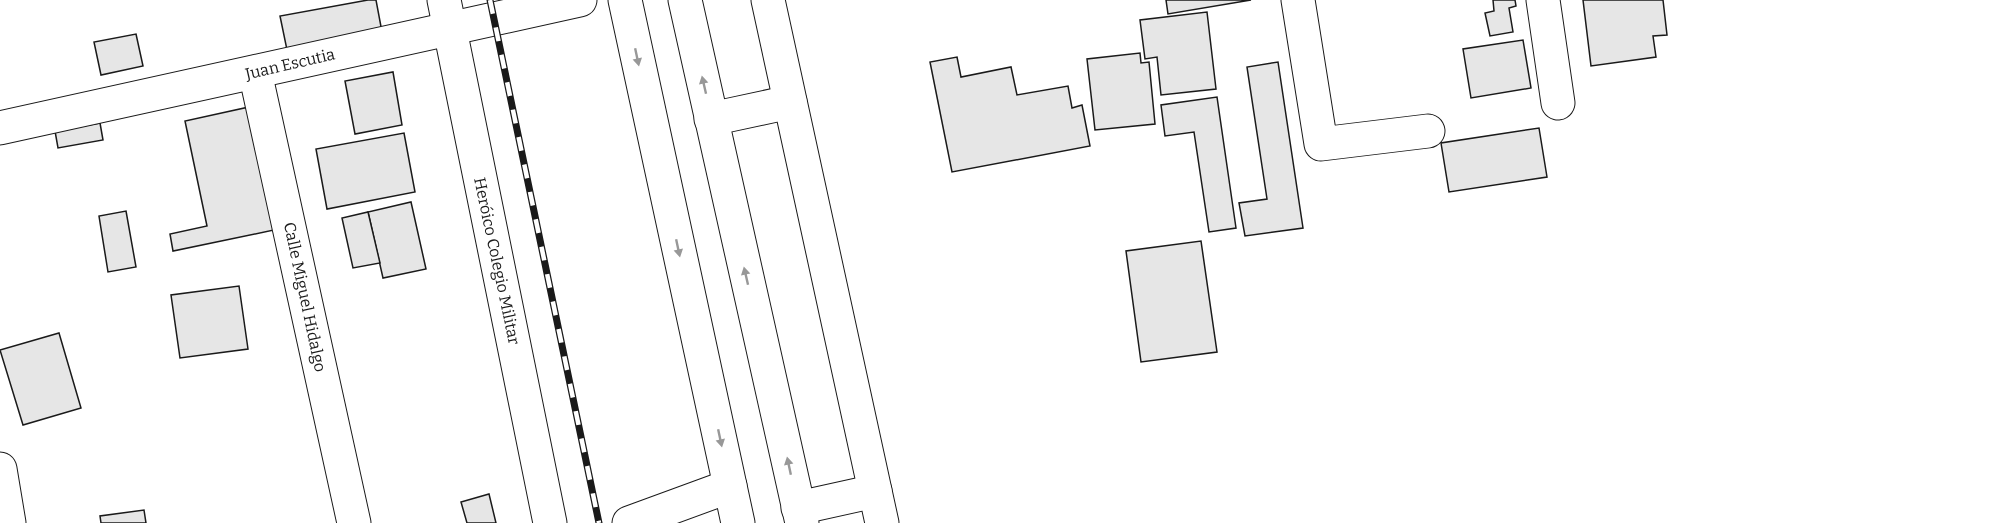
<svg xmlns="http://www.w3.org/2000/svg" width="2004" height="523" font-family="Bitter,serif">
<rect width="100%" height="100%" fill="#fff"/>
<g fill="#e6e6e6" stroke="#1a1a1a" stroke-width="1.5">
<path d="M 368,0 L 376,0 L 382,32 L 287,50 L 280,16 Z"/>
<path d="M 1166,0 L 1251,0 L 1168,14 Z"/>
<path d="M 1493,0 L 1515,0 L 1516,6 L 1509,8 L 1513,32 L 1490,36 L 1485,13 L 1494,11 Z"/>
<path d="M 1583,0 L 1663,0 L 1667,35 L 1653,36 L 1656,57 L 1591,66 Z"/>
<path d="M 1207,12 L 1216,89 L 1161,95 L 1157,57 L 1145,59 L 1140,20 Z"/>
<path d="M 136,34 L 143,66 L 101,75 L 94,42 Z"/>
<path d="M 1523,40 L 1531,88 L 1471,98 L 1463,49 Z"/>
<path d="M 1140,53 L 1141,63 L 1149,62 L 1155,124 L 1095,130 L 1087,59 Z"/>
<path d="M 957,57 L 961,77 L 1011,67 L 1017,95 L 1068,86 L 1072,108 L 1082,105 L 1090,146 L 952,172 L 930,62 Z"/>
<path d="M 1278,62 L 1303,228 L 1245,236 L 1239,203 L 1267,199 L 1247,67 Z"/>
<path d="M 393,72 L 402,125 L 355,134 L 345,81 Z"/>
<path d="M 1217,97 L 1236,228 L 1209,232 L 1194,132 L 1165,136 L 1161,105 Z"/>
<path d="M 249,107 L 274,230 L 173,251 L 170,234 L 207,226 L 185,121 Z"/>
<path d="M 100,123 L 103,140 L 58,148 L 55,131 Z"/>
<path d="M 1539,128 L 1547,177 L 1449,192 L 1441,143 Z"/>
<path d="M 404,133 L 415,192 L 327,209 L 316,149 Z"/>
<path d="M 411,202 L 426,269 L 383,278 L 368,212 Z"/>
<path d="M 126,211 L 136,267 L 108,272 L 99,216 Z"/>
<path d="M 368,212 L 380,263 L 353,268 L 342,218 Z"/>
<path d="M 1201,241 L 1217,352 L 1141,362 L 1126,251 Z"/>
<path d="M 239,286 L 248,349 L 180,358 L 171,295 Z"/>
<path d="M 59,333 L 81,408 L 23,425 L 0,350 Z"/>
<path d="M 489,494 L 496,523 L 467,523 L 461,502 Z"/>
<path d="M 144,510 L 146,523 L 101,523 L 100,516 Z"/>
</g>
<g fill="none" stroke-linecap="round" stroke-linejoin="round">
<defs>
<g id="minor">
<path d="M 444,0 L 550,523"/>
<path d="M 768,0 L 882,523"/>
<path d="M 1298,0 L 1321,144 L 1428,131"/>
<path d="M 1543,0 L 1558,103"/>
<path d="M 255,72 L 354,523"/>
<path d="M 711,119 L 790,102"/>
<path d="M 0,128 L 580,0"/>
<path d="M 0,469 L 9,523"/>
<path d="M 798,508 L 875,491"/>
<path d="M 629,523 L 730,486"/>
</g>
<g id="major">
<path d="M 625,0 L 738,523"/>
<path d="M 685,0 L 802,523"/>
</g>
</defs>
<use href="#minor" stroke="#1a1a1a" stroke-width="35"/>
<use href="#major" stroke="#1a1a1a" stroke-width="35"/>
<use href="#minor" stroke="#fff" stroke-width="33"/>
<use href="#major" stroke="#fff" stroke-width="33"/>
<defs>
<path id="rail" d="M 490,0 L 599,523"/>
</defs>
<use href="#rail" stroke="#1a1a1a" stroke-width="7"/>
<use href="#rail" stroke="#fff" stroke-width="4.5" stroke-dasharray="14" stroke-linecap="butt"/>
</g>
<defs><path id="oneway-solid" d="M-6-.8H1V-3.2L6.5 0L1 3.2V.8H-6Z" transform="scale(1.5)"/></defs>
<g fill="#989898">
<use href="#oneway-solid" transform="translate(637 57) rotate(78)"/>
<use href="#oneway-solid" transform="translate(704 85) rotate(-103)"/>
<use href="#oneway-solid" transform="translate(678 248) rotate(78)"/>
<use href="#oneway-solid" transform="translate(746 276) rotate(-103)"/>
<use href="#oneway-solid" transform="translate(720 438) rotate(78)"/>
<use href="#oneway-solid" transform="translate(789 466) rotate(-102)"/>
</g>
<g text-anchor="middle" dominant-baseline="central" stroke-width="4.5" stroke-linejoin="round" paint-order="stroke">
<g font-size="16" fill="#1a1a1a" stroke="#fff">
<text transform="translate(290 64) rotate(-13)">Juan Escutia</text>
<text transform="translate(497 261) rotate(78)">Heróico Colegio Militar</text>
<text transform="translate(305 297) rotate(78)">Calle Miguel Hidalgo</text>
</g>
</g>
</svg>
